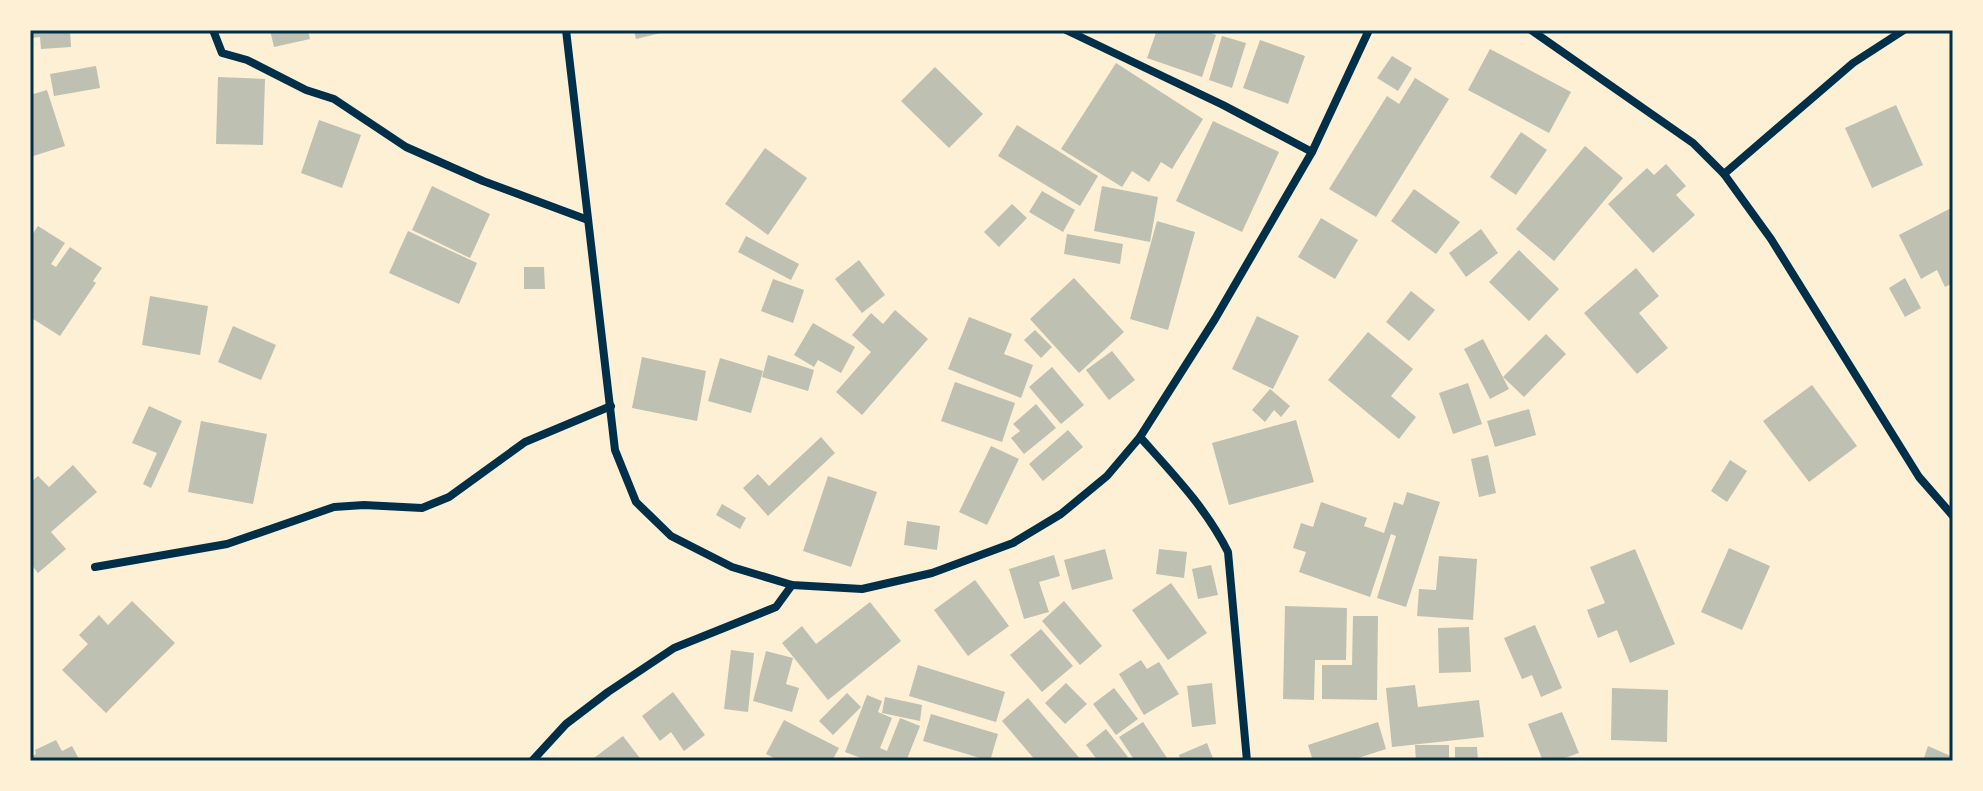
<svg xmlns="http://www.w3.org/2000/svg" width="1983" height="791" font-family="Quicksand,sans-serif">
<rect width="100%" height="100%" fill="#fdf0d5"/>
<g fill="#bec0b2">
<path d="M 30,30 L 70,30 L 71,47 L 41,49 L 40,37 L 30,38 Z"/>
<path d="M 270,30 L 308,30 L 310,39 L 274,47 Z"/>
<path d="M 634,30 L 669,30 L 669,31 L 636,39 Z"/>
<path d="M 1157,30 L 1203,30 L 1216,35 L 1202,77 L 1147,58 Z"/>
<path d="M 1222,36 L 1246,43 L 1232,88 L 1209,80 Z"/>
<path d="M 1260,40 L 1305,56 L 1288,104 L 1243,88 Z"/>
<path d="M 1490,49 L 1571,92 L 1549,133 L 1468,90 Z"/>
<path d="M 1392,56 L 1412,68 L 1398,91 L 1377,78 Z"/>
<path d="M 1116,63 L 1203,119 L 1172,169 L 1161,162 L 1149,182 L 1132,171 L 1122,187 L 1061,149 Z"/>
<path d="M 96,66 L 100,88 L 54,96 L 50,74 Z"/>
<path d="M 935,67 L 983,114 L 949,148 L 901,101 Z"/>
<path d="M 218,77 L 265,79 L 263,145 L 216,144 Z"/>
<path d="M 1415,78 L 1449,99 L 1376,217 L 1329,189 L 1387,96 L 1399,104 Z"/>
<path d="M 47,90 L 65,146 L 30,157 L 30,95 Z"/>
<path d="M 1896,105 L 1923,165 L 1872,188 L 1845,128 Z"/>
<path d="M 319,120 L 361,135 L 342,188 L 301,173 Z"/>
<path d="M 1213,121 L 1279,152 L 1242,232 L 1176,201 Z"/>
<path d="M 1017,125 L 1098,176 L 1080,206 L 998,156 Z"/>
<path d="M 1521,132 L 1547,150 L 1516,195 L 1490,177 Z"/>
<path d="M 1585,146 L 1623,178 L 1554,261 L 1516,229 Z"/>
<path d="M 765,148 L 807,178 L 768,235 L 725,204 Z"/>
<path d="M 1666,164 L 1686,186 L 1676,195 L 1695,215 L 1653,253 L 1608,204 L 1647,168 L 1654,175 Z"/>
<path d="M 432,186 L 490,214 L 470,258 L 412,230 Z"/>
<path d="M 1102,186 L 1158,197 L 1150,242 L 1094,231 Z"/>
<path d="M 1414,189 L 1460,222 L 1436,254 L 1391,221 Z"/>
<path d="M 1042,191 L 1075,210 L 1063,232 L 1029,212 Z"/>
<path d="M 1012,204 L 1027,218 L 999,247 L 984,232 Z"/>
<path d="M 1953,207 L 1953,283 L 1945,287 L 1937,270 L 1921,279 L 1899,235 Z"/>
<path d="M 1321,218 L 1358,240 L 1335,279 L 1298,257 Z"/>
<path d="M 1157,221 L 1195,232 L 1168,330 L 1130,319 Z"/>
<path d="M 38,226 L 65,243 L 51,264 L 56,267 L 70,247 L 102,268 L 93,281 L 96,283 L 60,336 L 30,317 L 30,238 Z"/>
<path d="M 1481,229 L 1498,253 L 1466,277 L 1449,253 Z"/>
<path d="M 408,231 L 477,263 L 459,304 L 389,273 Z"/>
<path d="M 1067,234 L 1123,244 L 1120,264 L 1064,254 Z"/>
<path d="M 746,236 L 799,264 L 791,280 L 738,252 Z"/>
<path d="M 1519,250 L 1559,289 L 1529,321 L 1489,282 Z"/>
<path d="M 859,260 L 885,295 L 862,313 L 835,279 Z"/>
<path d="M 524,267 L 544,267 L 545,289 L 524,289 Z"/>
<path d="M 1636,268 L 1659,296 L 1639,313 L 1668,348 L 1637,374 L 1584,313 Z"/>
<path d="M 1074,278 L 1124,332 L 1079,373 L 1030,319 Z"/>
<path d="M 1905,278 L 1921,308 L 1905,317 L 1889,288 Z"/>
<path d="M 773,279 L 804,290 L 793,323 L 761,311 Z"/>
<path d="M 1411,291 L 1435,310 L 1409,341 L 1386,322 Z"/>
<path d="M 150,296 L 208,306 L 200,355 L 142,345 Z"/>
<path d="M 895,310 L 928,339 L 862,415 L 836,392 L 871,352 L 852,335 L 871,313 L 883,324 Z"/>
<path d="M 1257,316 L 1299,336 L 1273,389 L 1232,369 Z"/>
<path d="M 969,317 L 1012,334 L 1004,354 L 1033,365 L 1021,398 L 948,369 Z"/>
<path d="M 813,323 L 855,347 L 841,373 L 818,360 L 814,367 L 794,355 Z"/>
<path d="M 233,326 L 276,345 L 261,380 L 218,362 Z"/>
<path d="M 1035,330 L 1052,347 L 1041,358 L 1024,340 Z"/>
<path d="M 1368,332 L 1413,369 L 1391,396 L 1416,417 L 1399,439 L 1328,380 Z"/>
<path d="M 1546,334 L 1566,354 L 1524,397 L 1503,377 Z"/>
<path d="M 1483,339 L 1509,389 L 1490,399 L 1464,349 Z"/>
<path d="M 1112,351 L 1135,380 L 1109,400 L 1086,370 Z"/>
<path d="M 768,355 L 814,370 L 808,391 L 762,377 Z"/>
<path d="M 642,357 L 706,371 L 697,421 L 632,408 Z"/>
<path d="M 720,358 L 763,371 L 751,413 L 708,401 Z"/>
<path d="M 1052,367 L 1084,405 L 1061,424 L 1029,387 Z"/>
<path d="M 955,382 L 1015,403 L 1002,442 L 941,421 Z"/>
<path d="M 1468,383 L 1482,424 L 1453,434 L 1439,393 Z"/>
<path d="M 1812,385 L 1857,446 L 1809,482 L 1763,421 Z"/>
<path d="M 1270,389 L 1290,406 L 1281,417 L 1274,410 L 1265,422 L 1252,410 Z"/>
<path d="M 1036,404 L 1056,428 L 1024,454 L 1011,438 L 1020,431 L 1013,424 Z"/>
<path d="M 149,406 L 182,421 L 151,488 L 143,484 L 157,453 L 132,443 Z"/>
<path d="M 1529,409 L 1536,435 L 1495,447 L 1487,421 Z"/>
<path d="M 1296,420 L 1314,482 L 1229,505 L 1212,443 Z"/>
<path d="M 201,421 L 267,434 L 253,504 L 188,492 Z"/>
<path d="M 1068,430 L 1083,447 L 1043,481 L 1029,464 Z"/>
<path d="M 821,437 L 835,453 L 768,516 L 743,488 L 758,474 L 769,486 Z"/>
<path d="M 991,446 L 1019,459 L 987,525 L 959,512 Z"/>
<path d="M 1488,455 L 1496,493 L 1479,497 L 1471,459 Z"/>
<path d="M 1730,460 L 1747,471 L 1727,502 L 1711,491 Z"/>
<path d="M 73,465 L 97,492 L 51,532 L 66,549 L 38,573 L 30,563 L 30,483 L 38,476 L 49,487 Z"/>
<path d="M 828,476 L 877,492 L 851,567 L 803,551 Z"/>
<path d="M 1407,492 L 1440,502 L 1406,607 L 1377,598 L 1396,536 L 1391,534 L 1370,597 L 1299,572 L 1306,552 L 1293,548 L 1301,523 L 1313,527 L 1321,502 L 1367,518 L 1364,526 L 1384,533 L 1394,502 L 1403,505 Z"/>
<path d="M 722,504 L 746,518 L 740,529 L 716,515 Z"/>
<path d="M 907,521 L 940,526 L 937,550 L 904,545 Z"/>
<path d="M 1729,548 L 1770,566 L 1742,630 L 1701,612 Z"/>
<path d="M 1105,549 L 1113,579 L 1072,590 L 1064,560 Z"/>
<path d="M 1159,549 L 1187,552 L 1184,578 L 1156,574 Z"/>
<path d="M 1635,549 L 1675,644 L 1630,663 L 1617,630 L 1598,638 L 1587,610 L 1605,603 L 1590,567 Z"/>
<path d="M 1054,555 L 1060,576 L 1039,582 L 1049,612 L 1024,619 L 1009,569 Z"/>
<path d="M 1439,556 L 1477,559 L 1473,620 L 1417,616 L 1419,589 L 1436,590 Z"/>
<path d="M 1211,565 L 1218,595 L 1198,599 L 1192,569 Z"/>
<path d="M 975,580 L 1009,626 L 968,656 L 934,610 Z"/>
<path d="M 1171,583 L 1207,633 L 1168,660 L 1132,610 Z"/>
<path d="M 132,601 L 175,643 L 106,713 L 62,670 L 88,644 L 79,635 L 99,615 L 108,625 Z"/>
<path d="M 1064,601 L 1102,646 L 1080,665 L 1042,621 Z"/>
<path d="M 870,602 L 901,641 L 828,700 L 782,643 L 802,626 L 816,644 Z"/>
<path d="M 1285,606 L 1347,608 L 1346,660 L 1315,660 L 1314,700 L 1283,699 Z"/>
<path d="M 1353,616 L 1378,616 L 1377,700 L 1322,699 L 1322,665 L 1352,665 Z"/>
<path d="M 1535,625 L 1562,688 L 1541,697 L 1532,675 L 1522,679 L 1504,638 Z"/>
<path d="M 1469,627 L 1471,672 L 1439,673 L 1438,628 Z"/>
<path d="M 1041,629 L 1073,666 L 1042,692 L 1010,655 Z"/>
<path d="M 731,650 L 754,653 L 748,712 L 724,709 Z"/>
<path d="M 766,651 L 793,658 L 786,684 L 799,688 L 792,712 L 753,701 Z"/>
<path d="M 1141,660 L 1147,669 L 1159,662 L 1179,694 L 1144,715 L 1119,674 Z"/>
<path d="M 918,665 L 1005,692 L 996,722 L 909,696 Z"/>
<path d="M 1066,683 L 1087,704 L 1065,724 L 1045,703 Z"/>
<path d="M 1212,683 L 1216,724 L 1192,727 L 1187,686 Z"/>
<path d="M 1415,685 L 1418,707 L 1479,700 L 1484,737 L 1392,747 L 1386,688 Z"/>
<path d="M 1114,688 L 1138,719 L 1116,735 L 1093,704 Z"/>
<path d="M 1612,688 L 1668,690 L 1667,742 L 1611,740 Z"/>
<path d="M 673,692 L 705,735 L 684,751 L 671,732 L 660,741 L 642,716 Z"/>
<path d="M 847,693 L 861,707 L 833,735 L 819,721 Z"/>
<path d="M 867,695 L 882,701 L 878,712 L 892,718 L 880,748 L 887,751 L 900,718 L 920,726 L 907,759 L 912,761 L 869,761 L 845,752 Z"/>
<path d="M 885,697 L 922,705 L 920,721 L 882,713 Z"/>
<path d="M 1028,698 L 1082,761 L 1036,761 L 1002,721 Z"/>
<path d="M 1562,712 L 1579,753 L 1556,761 L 1543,761 L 1528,724 Z"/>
<path d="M 931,714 L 998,734 L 990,761 L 923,741 Z"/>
<path d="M 784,720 L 839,748 L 832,761 L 780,761 L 766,754 Z"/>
<path d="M 1143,722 L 1169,761 L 1135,761 L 1119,737 Z"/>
<path d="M 1378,722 L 1386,749 L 1349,761 L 1313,761 L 1308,745 Z"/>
<path d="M 1106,729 L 1128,757 L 1122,761 L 1098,761 L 1086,745 Z"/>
<path d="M 623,736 L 642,761 L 590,761 Z"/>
<path d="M 56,740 L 62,751 L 72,746 L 80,761 L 30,761 L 30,757 L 36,754 L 35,750 Z"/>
<path d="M 1207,743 L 1214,761 L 1181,761 L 1179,755 Z"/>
<path d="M 1415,745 L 1449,745 L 1449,761 L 1416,761 Z"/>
<path d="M 1928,746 L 1953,757 L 1953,761 L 1923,761 Z"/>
<path d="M 1455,747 L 1477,747 L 1478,761 L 1455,761 Z"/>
</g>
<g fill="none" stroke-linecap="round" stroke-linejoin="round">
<g stroke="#003049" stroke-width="8">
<path d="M 213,30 L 222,53 L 247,60 L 306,90 L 334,99 L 406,147 L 483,181 L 588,220"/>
<path d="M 566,30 L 615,450 L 636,502 L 671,536 L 732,567 L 792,585 L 862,589 L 932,573 L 1013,543 L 1061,514 L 1107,476 L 1140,437 L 1215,319 L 1312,152 L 1369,30"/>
<path d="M 1066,30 L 1223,105 L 1312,152"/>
<path d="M 1531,30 L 1693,143 L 1724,174 L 1771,239 L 1919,477 L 1953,516"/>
<path d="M 1724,174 L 1853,63 L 1904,30"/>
<path d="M 1140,437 C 1173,474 1206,508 1228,552 L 1247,761"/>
<path d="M 95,567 L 227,544 L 334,507 L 364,505 L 422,508 L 449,497 L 525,442 L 611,406"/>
<path d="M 532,761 L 566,724 L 608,692 L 674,648 L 776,607 L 792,585"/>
</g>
</g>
<rect width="1983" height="791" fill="none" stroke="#fdf0d5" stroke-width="64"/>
<rect x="32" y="32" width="1919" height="727" fill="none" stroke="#003049" stroke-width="3"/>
</svg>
